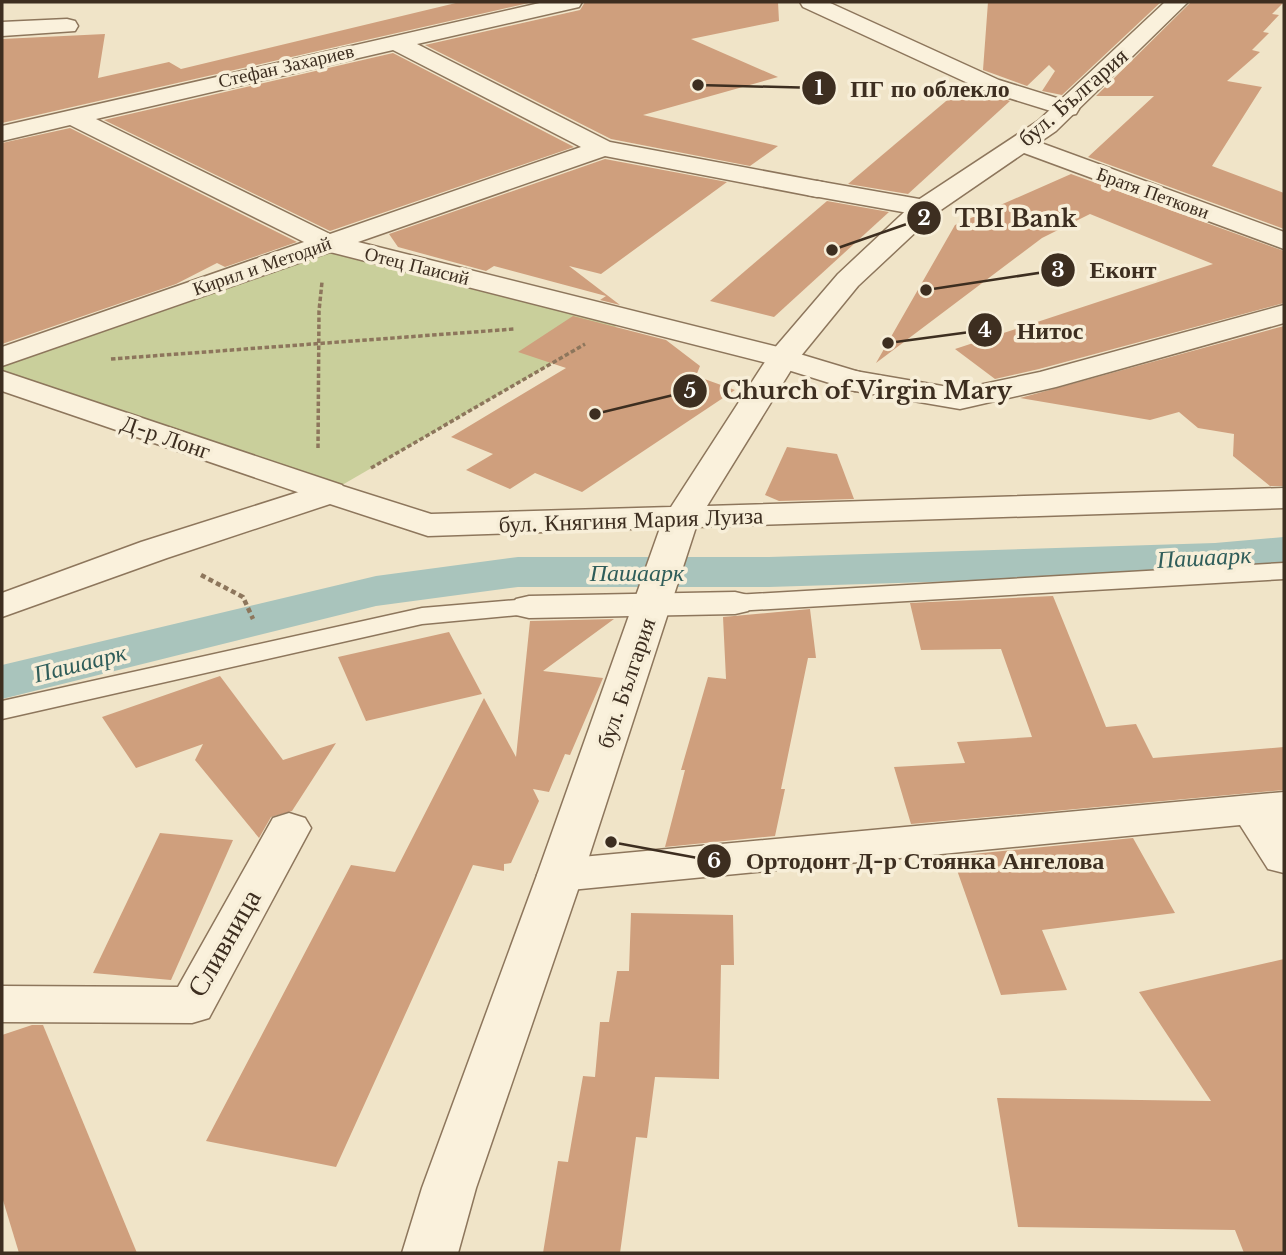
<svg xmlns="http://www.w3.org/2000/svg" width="1286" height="1255" font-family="'Libre Baskerville',serif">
<rect width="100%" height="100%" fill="#f0e4c8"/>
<path fill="#c9cf9b" d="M 327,243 L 627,320 L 330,492 L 2,381 L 2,357 Z"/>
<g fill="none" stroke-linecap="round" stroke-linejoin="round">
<path fill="#a9c4bc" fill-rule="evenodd" d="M 1284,537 L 1284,567 L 1215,573 L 769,587 L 518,587 L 376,606 L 2,699 L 2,665 L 376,576 L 518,557 L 769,557 L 1215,543 Z"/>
</g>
<g fill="#cf9f7d">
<path d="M 460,2 L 533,2 L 2,123 L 2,39 L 105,34 L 98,78 L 169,62 L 181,69 Z"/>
<path d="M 585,2 L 778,2 L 779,21 L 691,39 L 778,77 L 643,115 L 778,146 L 750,166 L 611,139 L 425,45 L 580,10 Z"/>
<path d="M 988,2 L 1161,2 L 1062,95 L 1042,91 L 1055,71 L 1049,65 L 1027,86 L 983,70 Z"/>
<path d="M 1191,2 L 1284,2 L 1272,14 L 1279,15 L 1263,32 L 1269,33 L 1252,50 L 1260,52 L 1227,81 L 1262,87 L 1212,166 L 1284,193 L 1284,229 L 1088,157 L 1154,96 L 1096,96 Z"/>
<path d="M 393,53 L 574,147 L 330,231 L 104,120 Z"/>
<path d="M 965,85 L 1010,101 L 908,194 L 848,184 Z"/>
<path d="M 70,128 L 297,242 L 225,267 L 217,263 L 176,284 L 2,344 L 2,143 Z"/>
<path d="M 605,159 L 727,182 L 601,274 L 569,266 L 620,305 L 600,300 L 606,296 L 494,266 L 486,271 L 398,247 L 389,234 Z"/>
<path d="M 1071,174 L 1284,251 L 1284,303 L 1039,369 L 995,379 L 955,349 L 1213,264 L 1090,214 L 1042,238 L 876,363 L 955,225 Z"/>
<path d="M 827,201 L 889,212 L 774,317 L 710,301 Z"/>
<path d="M 573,316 L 666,340 L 700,366 L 696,376 L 735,390 L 582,492 L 535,473 L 510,489 L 466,470 L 493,454 L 451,437 L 566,368 L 518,352 Z"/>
<path d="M 1284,326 L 1284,486 L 1270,486 L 1233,456 L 1234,434 L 1198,428 L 1179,412 L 1150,420 L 1020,398 Z"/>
<path d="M 787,447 L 837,454 L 854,499 L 779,501 L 765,495 Z"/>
<path d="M 1053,596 L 1106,727 L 1136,724 L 1153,758 L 1284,747 L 1284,790 L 911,824 L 894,767 L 965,763 L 957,742 L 1032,737 L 1001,649 L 921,650 L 910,603 Z"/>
<path d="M 810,609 L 816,658 L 808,658 L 781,789 L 785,789 L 775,836 L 665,847 L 685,770 L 681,770 L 708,677 L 726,679 L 723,617 Z"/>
<path d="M 614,619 L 543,671 L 603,678 L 570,755 L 565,754 L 549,792 L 533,789 L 539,801 L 511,863 L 504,864 L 504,871 L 473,865 L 336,1167 L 206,1141 L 351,865 L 395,872 L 484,698 L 516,757 L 530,621 Z"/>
<path d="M 449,632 L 482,694 L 366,721 L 338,657 Z"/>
<path d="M 220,676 L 283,760 L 336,743 L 292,811 L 271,817 L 259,838 L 195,760 L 203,744 L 136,768 L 102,717 Z"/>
<path d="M 160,833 L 233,840 L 171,980 L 93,973 Z"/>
<path d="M 1133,838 L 1175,913 L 1042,930 L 1067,990 L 1001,995 L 952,856 Z"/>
<path d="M 631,913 L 733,915 L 734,965 L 721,965 L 719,1079 L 655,1077 L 647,1138 L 636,1137 L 620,1253 L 543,1253 L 558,1161 L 568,1162 L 583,1076 L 595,1077 L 600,1022 L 609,1022 L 617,971 L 629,971 Z"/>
<path d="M 1284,959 L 1284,1253 L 1244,1253 L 1235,1230 L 1018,1227 L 997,1098 L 1211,1101 L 1139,992 Z"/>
<path d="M 32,1025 L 43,1025 L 137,1253 L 19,1253 L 2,1197 L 2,1035 Z"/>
</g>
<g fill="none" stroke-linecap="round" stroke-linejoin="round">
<defs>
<g id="service">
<path d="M 1284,563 L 1284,579 L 735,611 L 725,609 L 721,603 L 725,597 L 735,595 Z"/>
<path d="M 529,599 L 539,601 L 543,607 L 539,613 L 422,624 L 2,719 L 2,701 L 422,608 Z"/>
</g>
<g id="pedestrian">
<path d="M 817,181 L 925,200 L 935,202 L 939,208 L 935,214 L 925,216 L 808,195 L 804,189 L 808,183 Z"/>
<path d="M 783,349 L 866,374 L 871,381 L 866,388 L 855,391 L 772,365 L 767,358 L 772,351 Z"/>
<path d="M 735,592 L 748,595 L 754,603 L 748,611 L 735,614 L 529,618 L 516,615 L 510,607 L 516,599 L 529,596 Z"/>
</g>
<g id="minor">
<path d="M 544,2 L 582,2 L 579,7 L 417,44 L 610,142 L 817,181 L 826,183 L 830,189 L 826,195 L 817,197 L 605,156 L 358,242 L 794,351 L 799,358 L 794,365 L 783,367 L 330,252 L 2,366 L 2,347 L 304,242 L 70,125 L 2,141 L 2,126 ZM 393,50 L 581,147 L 330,234 L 96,119 Z"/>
<path d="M 800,2 L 828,2 L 999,80 L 1076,104 L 1079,109 L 1076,114 L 1067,116 L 983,90 L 803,7 Z"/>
<path d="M 67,19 L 75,21 L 78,26 L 75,31 L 2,36 L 2,22 Z"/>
<path d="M 1022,136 L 1284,232 L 1284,249 L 1013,149 L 1009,144 L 1013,139 Z"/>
<path d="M 1284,305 L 1284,323 L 1056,387 L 960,409 L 855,391 L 844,388 L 839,381 L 844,374 L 855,371 L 960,389 L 1040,372 Z"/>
<path d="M 2,371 L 342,485 L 347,492 L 342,499 L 330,502 L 318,499 L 2,391 Z"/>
<path d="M 1284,792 L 1284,873 L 1268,869 L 1240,825 L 560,891 L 544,886 L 537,875 L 544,864 L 560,859 Z"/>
<path d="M 289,813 L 305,818 L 311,828 L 209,1018 L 192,1023 L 2,1022 L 2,986 L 178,987 L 273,818 Z"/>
</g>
<path id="tertiary" d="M 1165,2 L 1188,2 L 1056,131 L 935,214 L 858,286 L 796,362 L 707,506 L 1284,488 L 1284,508 L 696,527 L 583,875 L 476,1188 L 458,1253 L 402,1253 L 422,1188 L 537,875 L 660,528 L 428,536 L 330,504 L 167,558 L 2,617 L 2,593 L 141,542 L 330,482 L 431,514 L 671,507 L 772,351 L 838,274 L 915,202 L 1038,121 Z"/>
</defs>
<use href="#service" stroke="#8d765c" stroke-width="3"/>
<use href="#pedestrian" stroke="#8d765c" stroke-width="3"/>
<use href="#minor" stroke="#8d765c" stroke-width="3"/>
<use href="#tertiary" stroke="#8d765c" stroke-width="3"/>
<g stroke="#8d765c" stroke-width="3.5" stroke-dasharray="4.5 2.5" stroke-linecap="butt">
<path d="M 111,359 L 514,329"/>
<path d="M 318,448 L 319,311 L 322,282"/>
<path d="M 371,468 L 585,344"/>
</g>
<path stroke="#8d765c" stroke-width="4.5" stroke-dasharray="5 3.5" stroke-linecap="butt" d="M 201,575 L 243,597 L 253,619"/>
<use href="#service" fill="#faf1dc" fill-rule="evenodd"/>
<use href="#pedestrian" fill="#faf1dc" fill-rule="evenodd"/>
<use href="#minor" fill="#faf1dc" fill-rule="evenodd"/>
<use href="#tertiary" fill="#faf1dc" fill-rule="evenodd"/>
</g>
<g text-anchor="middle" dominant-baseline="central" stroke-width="7" stroke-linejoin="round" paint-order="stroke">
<g font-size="19" fill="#3d2e20" stroke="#f7eed8">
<text transform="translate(286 66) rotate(-13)">Стефан Захариев</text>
<text transform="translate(1153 193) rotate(20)">Братя Петкови</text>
<text transform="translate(262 266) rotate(-19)">Кирил и Методий</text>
<text transform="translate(417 266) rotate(14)">Отец Паисий</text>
</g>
<g font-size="23" fill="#3d2e20" stroke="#f7eed8">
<text transform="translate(1073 97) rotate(-41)">бул. България</text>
<text transform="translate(166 437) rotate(19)">Д-р Лонг</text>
<text transform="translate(631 520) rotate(-2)">бул. Княгиня Мария Луиза</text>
<text transform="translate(626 683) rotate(-71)">бул. България</text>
</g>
<g font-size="24" font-style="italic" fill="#2f5d5a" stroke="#f7eed8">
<text transform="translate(1204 557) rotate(-3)">Пашаарк</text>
<text x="637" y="572">Пашаарк</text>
<text transform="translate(80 663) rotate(-14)">Пашаарк</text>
</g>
<g font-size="28" fill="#3d2e20" stroke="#f7eed8">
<text transform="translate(224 943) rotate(-60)">Сливница</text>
</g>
</g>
<path fill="none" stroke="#3d2e20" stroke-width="2.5" d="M698 85L819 88M832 250L924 218M926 290L1058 270M888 343L985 330M595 414L690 391M611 842L714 861"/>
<g fill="#3d2e20" stroke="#f7eed8" stroke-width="2.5">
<circle cx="698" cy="85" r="7"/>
<circle cx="832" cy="250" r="7"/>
<circle cx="926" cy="290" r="7"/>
<circle cx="888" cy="343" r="7"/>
<circle cx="595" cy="414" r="7"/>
<circle cx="611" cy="842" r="7"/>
<circle cx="819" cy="88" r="18"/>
<circle cx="924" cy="218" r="18"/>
<circle cx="1058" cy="270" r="18"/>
<circle cx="985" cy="330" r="18"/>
<circle cx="690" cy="391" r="18"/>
<circle cx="714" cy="861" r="18"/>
</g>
<g font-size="21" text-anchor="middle" font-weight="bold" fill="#fff">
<text x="819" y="95">1</text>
<text x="924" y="225">2</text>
<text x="1058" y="277">3</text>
<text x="985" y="337">4</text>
<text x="690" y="398">5</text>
<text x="714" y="868">6</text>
</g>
<g font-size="24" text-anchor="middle" font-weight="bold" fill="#3d2e20" stroke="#f7eed8" stroke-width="7" stroke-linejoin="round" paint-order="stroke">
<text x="930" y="97">ПГ по облекло</text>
<text x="1016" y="227">TBI Bank</text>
<text x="1123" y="278">Еконт</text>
<text x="1050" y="339">Нитос</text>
<text x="867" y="399">Church of Virgin Mary</text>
<text x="925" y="869">Ортодонт Д-р Стоянка Ангелова</text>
</g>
<rect width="1286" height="1255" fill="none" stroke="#3d2e20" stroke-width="7"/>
</svg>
